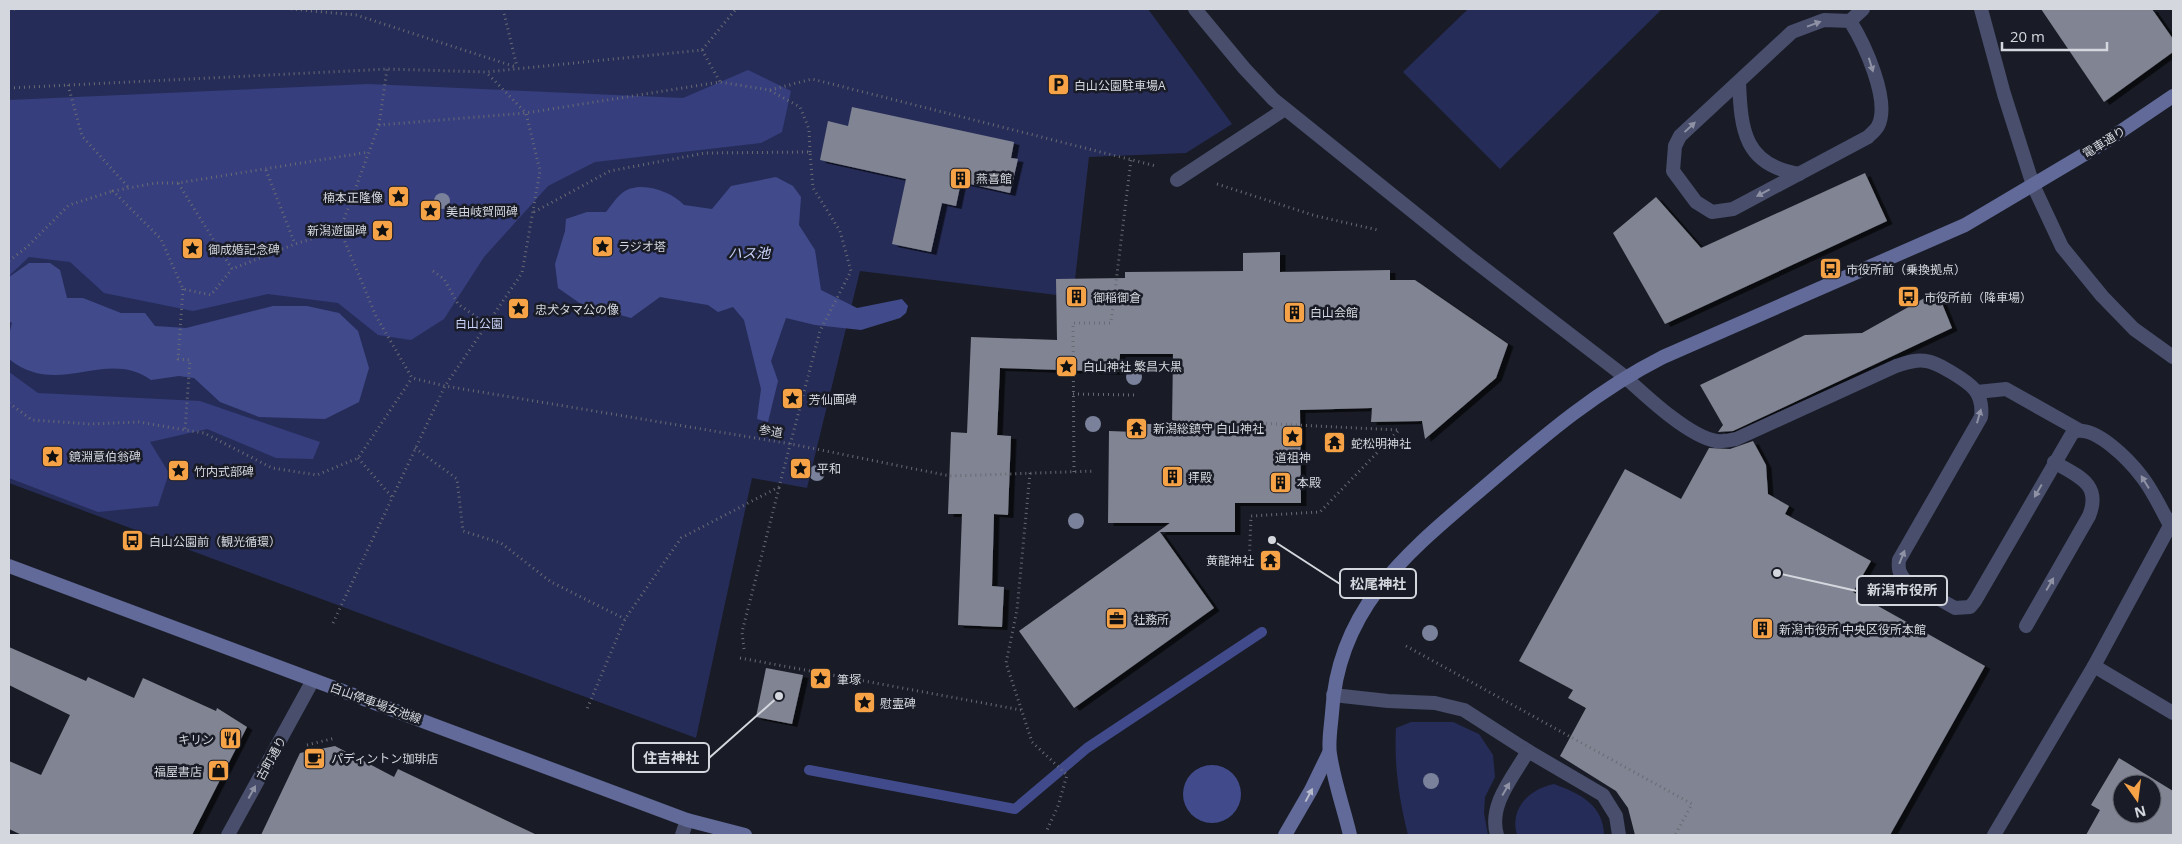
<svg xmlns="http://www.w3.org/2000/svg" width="2182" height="844" font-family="'Open Sans','Noto Sans JP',sans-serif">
<defs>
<filter id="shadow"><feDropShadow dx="5.5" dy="3" stdDeviation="0" flood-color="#0009"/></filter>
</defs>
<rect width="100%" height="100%" fill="#191c26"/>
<g fill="#262c58">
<path d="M 9,9 L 1148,9 L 1232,124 L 1186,153 L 1089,157 L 1073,297 L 860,271 L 807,488 L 752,478 L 696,738 L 9,483 Z"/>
<path d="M 1468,9 L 1662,9 L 1500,169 L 1403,72 Z"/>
<path d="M 1411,722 L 1453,722 L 1479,734 L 1493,755 L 1495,777 L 1485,797 L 1484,813 L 1488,835 L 1408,835 C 1399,799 1394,766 1396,728 Z"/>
<path d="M 1554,784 C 1581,794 1603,805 1604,835 L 1517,835 C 1509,808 1530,789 1554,784 Z"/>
</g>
<g fill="#363e7d">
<path d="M 748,70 L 791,91 L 782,132 L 761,143 L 595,162 L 548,186 L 484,257 L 444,319 L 411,340 L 378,335 L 338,303 L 268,294 L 193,311 L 104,293 L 70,262 L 29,257 L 9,276 L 9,100 L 369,84 L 683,98 Z"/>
<path d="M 9,372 L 38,393 L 200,401 L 320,442 L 313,459 L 276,458 L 207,429 L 150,442 L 169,473 L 158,506 L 98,512 L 9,478 Z"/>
</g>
<g fill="#414b8c">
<path d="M 776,177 L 793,186 L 801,197 L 799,225 L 815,250 L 821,290 L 857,308 L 902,299 L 908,306 L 906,313 L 900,318 L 861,330 L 815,325 L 786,318 L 771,361 L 778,381 L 768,422 L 757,419 L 761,389 L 744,320 L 733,307 L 718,312 L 708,305 L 660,297 L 631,318 L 581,304 L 558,288 L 555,264 L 565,231 L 566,219 L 587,212 L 606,212 C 611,206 615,199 621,194 C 638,179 671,191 684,205 L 712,209 L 731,186 Z"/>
<path d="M 29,263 L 50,263 L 60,270 L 67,298 L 83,298 L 121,313 L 145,313 L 155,326 L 186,328 L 273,306 L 307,306 L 339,313 L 358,331 L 369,368 L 359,402 L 325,419 L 259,417 L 220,402 L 194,378 L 179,376 L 151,380 C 106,347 58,399 9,359 L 9,335 L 12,323 L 9,321 L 9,277 Z"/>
<circle cx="1212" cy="794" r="29"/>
</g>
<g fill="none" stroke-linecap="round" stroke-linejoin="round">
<path stroke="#414b8c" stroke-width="10" d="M 809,770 L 1015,809 L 1087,748 L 1262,632"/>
</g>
<g fill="#818492" fill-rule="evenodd" filter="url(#shadow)">
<path d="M 2041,9 L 2152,9 L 2173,39 L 2173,52 L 2104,102 Z"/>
<path d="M 852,107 L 1014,142 L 1011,158 L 1018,159 L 1010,193 L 961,182 L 956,206 L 942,203 L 931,252 L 892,244 L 906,179 L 820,160 L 828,121 L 848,126 Z"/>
<path d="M 1865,173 L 1887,221 L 1665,324 L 1613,233 L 1656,197 L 1701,248 Z"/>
<path d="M 1280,252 L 1280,272 L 1390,270 L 1390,280 L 1415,280 L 1508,344 L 1496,378 L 1425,439 L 1422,421 L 1371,422 L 1372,408 L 1300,410 L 1301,503 L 1235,503 L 1235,532 L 1160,532 L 1214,608 L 1074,708 L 1019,631 L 1170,523 L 1108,523 L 1109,431 L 1136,432 L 1136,424 L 1172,424 L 1173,354 L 1120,354 L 1119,372 L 1000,368 L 997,435 L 1011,436 L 1008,515 L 994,514 L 992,586 L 1004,587 L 1002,627 L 958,625 L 962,514 L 948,514 L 951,432 L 967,433 L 971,337 L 1057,340 L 1056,279 L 1125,278 L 1125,272 L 1243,271 L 1243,253 Z"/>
<path d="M 1937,291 L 1952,328 L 1733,431 L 1718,432 L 1723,425 L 1700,385 L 1805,335 L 1862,333 Z"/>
<path d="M 1753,441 L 1766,465 L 1768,494 L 1789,506 L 1785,514 L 1871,561 L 1853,592 L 1985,666 L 1890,835 L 1635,835 L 1628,808 L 1616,791 L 1560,756 L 1586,708 L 1568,698 L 1573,690 L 1519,661 L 1625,469 L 1681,499 L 1709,448 L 1730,449 Z"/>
<path d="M 9,647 L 86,681 L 88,677 L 134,698 L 143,678 L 216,711 L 217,708 L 247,727 L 192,835 L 22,835 L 9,829 L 9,761 L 41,775 L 70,715 L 9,685 Z"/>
<path d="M 766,668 L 803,675 L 792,724 L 756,717 Z"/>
<path d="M 335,746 L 394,777 L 398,769 L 537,835 L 261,835 L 300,753 Z"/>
<path d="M 2119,758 L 2173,791 L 2173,835 L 2086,835 L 2100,810 L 2091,805 ZM 2122,784 L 2152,784 L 2152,814 L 2122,814 Z"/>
</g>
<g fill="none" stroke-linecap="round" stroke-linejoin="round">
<g stroke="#686b73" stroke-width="3" stroke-dasharray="1 4" stroke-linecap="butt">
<path d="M 9,9 L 16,9"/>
<path d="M 291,9 L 356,15 L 516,67"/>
<path d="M 503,9 L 517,67"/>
<path d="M 702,50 L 720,82"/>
<path d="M 68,85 L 82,136 L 129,188"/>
<path d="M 9,88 L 387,69 L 486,72 L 702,50 L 736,9"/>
<path d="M 770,90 L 812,79 L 1156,166"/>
<path d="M 379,125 L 387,69"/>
<path d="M 810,152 L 809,129 L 800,107 L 769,90 L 720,82 L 526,113 L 379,125 L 340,230 L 376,316 L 412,378 L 445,386 L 791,444 L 950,476 L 1095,471"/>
<path d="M 266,170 L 295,244"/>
<path d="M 178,183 L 155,183 L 113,191 L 161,239 L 183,289 L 211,295 L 232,269"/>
<path d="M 1217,184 L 1316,216 L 1378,230"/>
<path d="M 534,212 L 610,171 L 705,153 L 810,152 L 813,188 L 840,231 L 851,271 L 820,331 L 779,487 L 681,538 L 625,619 L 587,709"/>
<path d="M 340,230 L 295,244 L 232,269 L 178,183 L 369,152"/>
<path d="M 9,261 L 27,247 L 69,205 L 113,191"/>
<path d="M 433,271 L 444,279 L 458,304 L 486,324"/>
<path d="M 183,289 L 178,359 L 190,360 L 185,430 L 204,433 L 272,468 L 317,475 L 358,458 L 412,378"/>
<path d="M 1073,394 L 1135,395"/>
<path d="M 9,403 L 32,420 L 90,424 L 139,422 L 185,430"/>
<path d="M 1236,422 L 1399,430 L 1320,512 L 1251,516 L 1249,567"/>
<path d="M 415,448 L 457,479 L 463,531 L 501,543 L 551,582 L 625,619"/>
<path d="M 358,458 L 392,497"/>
<path d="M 1074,472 L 1073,323 L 1111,323 L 1131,160"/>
<path d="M 1030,473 L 1017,610 L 1006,663 L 1032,742 L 1067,775 L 1058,806 L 1047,830"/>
<path d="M 333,623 L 445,386 L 522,273 L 540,171 L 526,113 L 486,72"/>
<path d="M 1406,646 L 1692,804 L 1675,835"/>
<path d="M 744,649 L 742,632 L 779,488"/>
<path d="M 740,658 L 1021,710"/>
<path d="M 307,745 L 335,738"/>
</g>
<g stroke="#484e6b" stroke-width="14">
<path d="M 1850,21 C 1864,43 1891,101 1878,126 C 1876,130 1871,134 1868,137 L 1733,209 L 1712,212 L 1696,202 L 1673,171 L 1675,146 L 1680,136 L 1792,32 L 1824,20 L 1850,21 L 1863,9"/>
<path d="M 1739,82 C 1741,130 1744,165 1799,174"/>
<path d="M 1177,180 L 1285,109"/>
<path d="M 1624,376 C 1646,396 1688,436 1716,441 C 1722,442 1730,440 1736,439 L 1896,366 C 1906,363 1915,359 1926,361 C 1935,362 1944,368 1951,372 C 1971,384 1984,392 1981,417 L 1899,560 C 1898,569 1899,573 1905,580 L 1955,608 L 1970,607 L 1975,601 L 2073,432 C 2095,424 2130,461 2142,477 C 2153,491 2161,509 2170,525"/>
<path d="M 1977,392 L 2006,389 L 2079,430"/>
<path d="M 2026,626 L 2089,516 C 2102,484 2078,476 2054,462"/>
<path d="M 1333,695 L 1388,701 L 1435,703 L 1464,710 L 1528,751"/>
<path d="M 1497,835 C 1488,805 1513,777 1528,751 L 1603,795 L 1616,816 L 1619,835"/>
</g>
<g stroke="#484e6b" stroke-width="14">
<path d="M 2094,666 L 2173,713"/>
<path d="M 228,835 L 313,680"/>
</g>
<g stroke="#484e6b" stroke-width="14">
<path d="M 1195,9 L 1244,68 L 1273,99 L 1468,256 L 1624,376"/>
<path d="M 1981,9 L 2004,94 L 2033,185 L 2062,247 L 2102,296 L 2134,329 L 2173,357"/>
<path d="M 682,835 L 687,820"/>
<path d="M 1994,835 L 2094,666 L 2173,520"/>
</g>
<g stroke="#616a98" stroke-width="14">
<path d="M 9,566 L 687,820 L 745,835"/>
<path d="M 1285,835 L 1311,790 L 1329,753"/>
<path d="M 1350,835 C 1344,809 1334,782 1330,754 C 1328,742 1331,726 1332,713 C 1338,604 1412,549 1489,483 C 1545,435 1596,391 1663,357 L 1965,225 L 2105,142 L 2173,96"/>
</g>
</g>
<g fill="#7a819a">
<circle cx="442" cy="201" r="8"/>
<circle cx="1134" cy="377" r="8"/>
<circle cx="1093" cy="424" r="8"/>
<circle cx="817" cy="473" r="8"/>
<circle cx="1076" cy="521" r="8"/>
<circle cx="1430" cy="633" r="8"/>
<circle cx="1431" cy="781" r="8"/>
</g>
<defs><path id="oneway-solid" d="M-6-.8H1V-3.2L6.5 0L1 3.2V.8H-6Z" transform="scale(1.25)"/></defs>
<g fill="#8e92a4">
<use href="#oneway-solid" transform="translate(1814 24) rotate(-20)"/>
<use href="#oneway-solid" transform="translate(1871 65) rotate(73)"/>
<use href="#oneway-solid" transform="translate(1690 127) rotate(-43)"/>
<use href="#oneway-solid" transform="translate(1763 193) rotate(152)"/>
<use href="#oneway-solid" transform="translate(1979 416) rotate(-74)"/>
<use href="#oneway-solid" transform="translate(2145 482) rotate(-122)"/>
<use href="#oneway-solid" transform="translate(2038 491) rotate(120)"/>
<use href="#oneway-solid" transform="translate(1902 557) rotate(-68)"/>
<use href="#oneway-solid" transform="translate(2050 584) rotate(-60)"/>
<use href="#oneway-solid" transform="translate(1506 789) rotate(-60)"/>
<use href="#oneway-solid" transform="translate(252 792) rotate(-61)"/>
</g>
<use fill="#b8bccc" href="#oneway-solid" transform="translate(1309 795) rotate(-62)"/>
<defs>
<symbol id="parking-square" viewBox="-11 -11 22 22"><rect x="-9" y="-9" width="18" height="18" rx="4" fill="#f6a247" stroke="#191c26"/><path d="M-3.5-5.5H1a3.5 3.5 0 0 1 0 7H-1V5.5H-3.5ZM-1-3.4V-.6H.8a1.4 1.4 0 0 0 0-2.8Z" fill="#111"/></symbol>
<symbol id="building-square" viewBox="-11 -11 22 22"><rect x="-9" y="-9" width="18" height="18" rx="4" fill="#f6a247" stroke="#191c26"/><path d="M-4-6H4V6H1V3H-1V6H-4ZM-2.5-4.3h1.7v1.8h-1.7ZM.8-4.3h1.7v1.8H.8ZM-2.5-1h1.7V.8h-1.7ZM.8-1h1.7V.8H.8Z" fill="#111"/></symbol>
<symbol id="sight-square" viewBox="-11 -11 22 22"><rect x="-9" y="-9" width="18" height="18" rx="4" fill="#f6a247" stroke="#191c26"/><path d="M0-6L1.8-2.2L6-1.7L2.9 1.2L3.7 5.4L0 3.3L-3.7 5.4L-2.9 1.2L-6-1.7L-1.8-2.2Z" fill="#111"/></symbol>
<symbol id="bus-square" viewBox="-11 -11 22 22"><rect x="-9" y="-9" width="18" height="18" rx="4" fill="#f6a247" stroke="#191c26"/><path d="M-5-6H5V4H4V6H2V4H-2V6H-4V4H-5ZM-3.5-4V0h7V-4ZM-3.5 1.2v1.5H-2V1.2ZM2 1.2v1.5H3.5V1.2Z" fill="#111"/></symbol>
<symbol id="temple-square" viewBox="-11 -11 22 22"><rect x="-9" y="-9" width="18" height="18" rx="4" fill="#f6a247" stroke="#191c26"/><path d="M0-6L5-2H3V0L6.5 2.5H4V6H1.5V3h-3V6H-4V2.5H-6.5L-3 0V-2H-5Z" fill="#111"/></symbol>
<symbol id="office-square" viewBox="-11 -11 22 22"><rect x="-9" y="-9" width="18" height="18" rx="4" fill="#f6a247" stroke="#191c26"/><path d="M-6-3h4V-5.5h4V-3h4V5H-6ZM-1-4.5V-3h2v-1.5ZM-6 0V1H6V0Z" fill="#111"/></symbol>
<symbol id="restaurant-square" viewBox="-11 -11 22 22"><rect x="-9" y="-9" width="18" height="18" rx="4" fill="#f6a247" stroke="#191c26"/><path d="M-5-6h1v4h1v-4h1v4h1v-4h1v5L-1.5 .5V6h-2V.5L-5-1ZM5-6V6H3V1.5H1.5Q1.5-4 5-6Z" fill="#111"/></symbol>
<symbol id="cafe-square" viewBox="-11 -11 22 22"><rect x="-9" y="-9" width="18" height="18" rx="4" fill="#f6a247" stroke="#191c26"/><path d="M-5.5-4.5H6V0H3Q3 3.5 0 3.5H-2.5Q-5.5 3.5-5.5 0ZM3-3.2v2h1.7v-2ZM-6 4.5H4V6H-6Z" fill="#111"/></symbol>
<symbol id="shop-square" viewBox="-11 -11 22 22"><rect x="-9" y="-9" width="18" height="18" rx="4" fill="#f6a247" stroke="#191c26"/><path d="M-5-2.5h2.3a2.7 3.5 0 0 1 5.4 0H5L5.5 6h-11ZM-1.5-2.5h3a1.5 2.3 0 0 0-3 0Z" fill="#111"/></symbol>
</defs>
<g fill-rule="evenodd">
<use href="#parking-square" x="1046" y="72" width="25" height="25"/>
<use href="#building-square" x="948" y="166" width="25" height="25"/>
<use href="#sight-square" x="386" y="184" width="25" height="25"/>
<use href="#sight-square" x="418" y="198" width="25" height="25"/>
<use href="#sight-square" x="370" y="218" width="25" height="25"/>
<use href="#sight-square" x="590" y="234" width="25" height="25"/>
<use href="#sight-square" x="180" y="236" width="25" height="25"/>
<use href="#bus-square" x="1818" y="256" width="25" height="25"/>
<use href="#building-square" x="1064" y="284" width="25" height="25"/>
<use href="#bus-square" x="1896" y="284" width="25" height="25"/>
<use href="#sight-square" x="506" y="296" width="25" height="25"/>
<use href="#building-square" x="1282" y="300" width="25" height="25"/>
<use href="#sight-square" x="1054" y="354" width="25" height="25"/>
<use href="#sight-square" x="780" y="386" width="25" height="25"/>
<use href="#temple-square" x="1124" y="416" width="25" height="25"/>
<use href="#sight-square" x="1280" y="424" width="25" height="25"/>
<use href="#temple-square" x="1322" y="430" width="25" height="25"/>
<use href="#sight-square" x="40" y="444" width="25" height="25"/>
<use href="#sight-square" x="788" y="456" width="25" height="25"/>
<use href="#sight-square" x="166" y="458" width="25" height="25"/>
<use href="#building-square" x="1160" y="464" width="25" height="25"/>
<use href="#building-square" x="1268" y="470" width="25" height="25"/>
<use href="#bus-square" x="120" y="528" width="25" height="25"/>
<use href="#temple-square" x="1258" y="548" width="25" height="25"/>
<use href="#office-square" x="1104" y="606" width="25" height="25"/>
<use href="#building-square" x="1750" y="616" width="25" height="25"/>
<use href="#sight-square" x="808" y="666" width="25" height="25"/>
<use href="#sight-square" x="852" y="690" width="25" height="25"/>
<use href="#restaurant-square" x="218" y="726" width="25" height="25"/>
<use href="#cafe-square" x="302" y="746" width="25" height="25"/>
<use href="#shop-square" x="206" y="758" width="25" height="25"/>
</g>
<g text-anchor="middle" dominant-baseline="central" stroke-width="5" stroke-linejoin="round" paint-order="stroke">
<g font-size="12" fill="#d5d7de" stroke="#191c26" text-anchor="start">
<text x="1074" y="85">白山公園駐車場A</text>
<text x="976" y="178">燕喜館</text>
<text x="383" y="197" text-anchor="end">楠本正隆像</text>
<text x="446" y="211">美由岐賀岡碑</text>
<text x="367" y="230" text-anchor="end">新潟遊園碑</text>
<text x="618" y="246">ラジオ塔</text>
<text x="208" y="249">御成婚記念碑</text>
<text x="1846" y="269">市役所前（乗換拠点）</text>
<text x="1093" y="297">御稲御倉</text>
<text x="1924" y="297">市役所前（降車場）</text>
<text x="535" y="309">忠犬タマ公の像</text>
<text x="1310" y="312">白山会館</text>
<text x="1083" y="366">白山神社 繁昌大黒</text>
<text x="809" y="399">芳仙画碑</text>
<text x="1153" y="428">新潟総鎮守 白山神社</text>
<text x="1351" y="443">蛇松明神社</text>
<text x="69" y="456">鏡淵意伯翁碑</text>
<text x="1293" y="457" text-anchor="middle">道祖神</text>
<text x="817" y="468">平和</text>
<text x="194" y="471">竹内式部碑</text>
<text x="1188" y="477">拝殿</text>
<text x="1297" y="482">本殿</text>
<text x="149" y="541">白山公園前（観光循環）</text>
<text x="1254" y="560" text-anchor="end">黄龍神社</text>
<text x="1133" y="619">社務所</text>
<text x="1779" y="629">新潟市役所 中央区役所本館</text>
<text x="837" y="679">筆塚</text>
<text x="880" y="703">慰霊碑</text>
<text x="214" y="739" text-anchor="end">キリン</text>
<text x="331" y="758">パディントン珈琲店</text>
<text x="202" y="771" text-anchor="end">福屋書店</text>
</g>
<g font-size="12" fill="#d5d7de" stroke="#191c26">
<text transform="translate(2104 142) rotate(-32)">電車通り</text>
<text transform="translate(771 431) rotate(9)">参道</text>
<text transform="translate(376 703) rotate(20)">白山停車場女池線</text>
<text transform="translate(271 758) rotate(-61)">古町通り</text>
</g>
<g font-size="12" fill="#cad3f9" stroke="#191c26">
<text x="479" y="323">白山公園</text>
</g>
<g font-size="14" font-style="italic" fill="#c8d1f8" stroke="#191c26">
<text x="749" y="252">ハス池</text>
</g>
</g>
<path fill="none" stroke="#d5d7de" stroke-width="2" d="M1272 540L1340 584M1777 573L1857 591M779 696L709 758"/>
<g fill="#d5d7de" stroke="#191c26" stroke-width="2">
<circle cx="1272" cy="540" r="5"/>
<circle cx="1777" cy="573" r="5"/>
<circle cx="779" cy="696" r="5"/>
</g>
<g fill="#191c26" stroke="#d5d7de" stroke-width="2">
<rect x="1340" y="569" width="76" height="29" rx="5"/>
<rect x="1857" y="576" width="90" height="29" rx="5"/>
<rect x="633" y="743" width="76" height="29" rx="5"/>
</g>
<g font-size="14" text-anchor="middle" font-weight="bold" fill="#d5d7de">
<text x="1378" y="589">松尾神社</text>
<text x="1902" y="595">新潟市役所</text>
<text x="671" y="763">住吉神社</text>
</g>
<rect width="2182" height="844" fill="none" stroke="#d5d7de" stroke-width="20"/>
<g transform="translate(2137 799) rotate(166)"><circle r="24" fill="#191c26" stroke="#646770"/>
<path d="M0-4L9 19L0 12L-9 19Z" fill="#f6a247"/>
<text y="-8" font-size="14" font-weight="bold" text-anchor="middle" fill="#d5d7de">N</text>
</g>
<path d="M2002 42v8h105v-8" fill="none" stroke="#d5d7de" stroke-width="2.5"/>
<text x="2010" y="42" font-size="15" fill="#d5d7de" stroke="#191c26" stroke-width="4" paint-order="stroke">20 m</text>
</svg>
